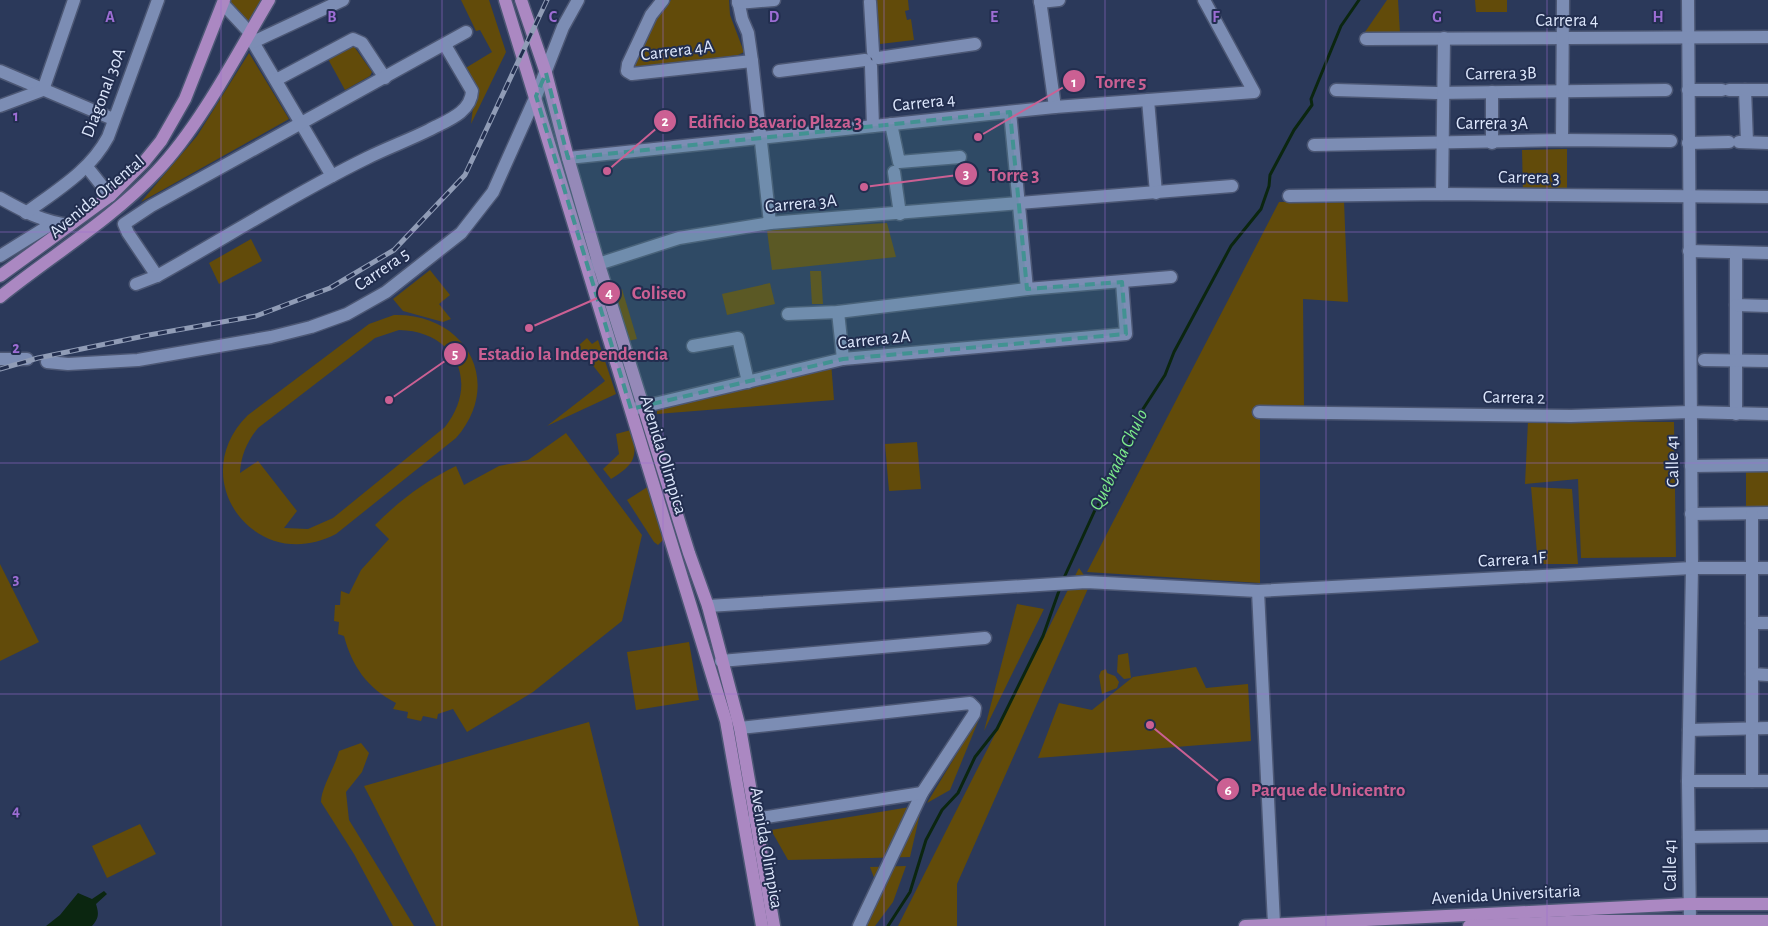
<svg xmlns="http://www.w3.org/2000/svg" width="1768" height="926" font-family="'Alegreya Sans',sans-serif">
<rect width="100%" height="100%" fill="#2b395a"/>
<g fill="#624b0a" fill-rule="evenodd">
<path d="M 231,0 L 263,0 L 250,26 L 229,6 Z"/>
<path d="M 461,0 L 489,0 L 506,52 L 471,124 L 475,91 L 464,69 L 492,52 L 480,30 L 476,31 Z"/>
<path d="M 671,0 L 729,0 L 730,15 L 744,52 L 738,55 L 638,68 L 634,66 C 638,41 655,19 671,0 Z"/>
<path d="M 877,0 L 908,0 L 909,10 L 905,11 L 907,20 L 911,19 L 914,40 L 880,44 L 874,3 Z"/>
<path d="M 1387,0 L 1398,0 L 1400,33 L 1365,32 Z"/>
<path d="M 1475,0 L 1507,0 L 1507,12 L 1476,12 Z"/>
<path d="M 353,45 L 372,72 L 370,76 L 345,90 L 328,59 Z"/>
<path d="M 249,53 L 289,119 L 141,202 L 197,136 Z"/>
<path d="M 1567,149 L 1567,191 L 1523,192 L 1522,150 Z"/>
<path d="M 1344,201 L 1348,302 L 1303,299 L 1304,406 L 1260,405 L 1260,583 L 1087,572 L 1279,202 Z"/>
<path d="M 887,223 L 896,257 L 772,270 L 767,230 Z"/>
<path d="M 251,239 L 262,261 L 219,284 L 209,263 Z"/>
<path d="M 430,270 L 450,295 L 439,304 L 451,319 L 443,322 L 403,311 L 393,299 Z"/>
<path d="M 810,271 L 821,271 L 823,304 L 812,304 Z"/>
<path d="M 770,283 L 775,304 L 727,315 L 722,294 Z"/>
<path d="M 622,289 L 637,339 L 628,341 L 614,295 Z"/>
<path d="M 394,315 C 465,313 505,382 456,438 L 336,534 C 256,576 183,479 248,415 L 369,324 ZM 399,330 C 456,331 480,383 445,427 L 333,518 L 308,529 L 284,528 L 297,511 L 258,461 L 240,473 C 241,455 247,442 258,428 L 375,338 Z"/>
<path d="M 587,338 L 592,344 L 598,340 L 616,394 L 547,426 L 605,381 L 578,346 Z"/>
<path d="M 831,362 L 834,400 L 657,414 L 657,408 Z"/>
<path d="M 1528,421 L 1674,422 L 1676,557 L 1581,558 L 1578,479 L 1525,484 Z"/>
<path d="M 631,430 C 639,457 634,465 611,479 L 603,469 L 619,454 L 616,434 Z"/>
<path d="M 566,433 L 642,535 L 622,621 L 533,692 L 467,732 L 453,709 L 438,714 L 437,719 L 423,716 L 421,721 L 407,718 L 408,712 L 393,709 L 396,703 C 367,688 352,666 344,636 L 338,634 L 339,622 L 334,621 L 335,605 L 340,605 L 341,591 L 349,594 L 361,570 L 389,539 L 375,525 C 399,501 425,481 456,466 L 464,485 L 499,466 L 528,460 Z"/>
<path d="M 917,442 L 921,489 L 889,491 L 885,444 Z"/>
<rect x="1746" y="468" width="22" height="41"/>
<path d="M 649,486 L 664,539 L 658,545 L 654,542 L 627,500 Z"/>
<path d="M 1531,487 L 1572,489 L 1578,564 L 1538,564 Z"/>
<path d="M 0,564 L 39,642 L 0,661 Z"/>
<path d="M 1079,568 L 1090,584 L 957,884 L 957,926 L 898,926 Z"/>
<path d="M 1017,604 L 1044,609 L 984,731 Z"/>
<path d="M 689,642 L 699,700 L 636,710 L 627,652 Z"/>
<path d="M 1128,653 L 1131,678 L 1124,679 L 1117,672 L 1118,655 Z"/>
<path d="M 1196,667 L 1206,688 L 1248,684 L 1251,741 L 1038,758 L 1059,703 L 1092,710 L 1133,677 Z"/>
<path d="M 1106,669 L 1107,673 L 1115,676 L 1119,682 L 1117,688 L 1102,694 L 1099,676 L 1101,671 Z"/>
<path d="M 982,712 L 950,790 L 927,803 Z"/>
<path d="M 589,722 L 639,926 L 436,926 L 364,786 Z"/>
<path d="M 361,743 L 369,753 L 362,772 L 346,792 L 349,820 L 414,926 L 393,926 L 354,854 L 321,802 C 321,788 335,767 339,751 Z"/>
<path d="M 922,805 L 910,857 L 788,860 L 771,830 Z"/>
<path d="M 140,824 L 156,854 L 107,878 L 92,846 Z"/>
<path d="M 906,866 L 893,902 L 875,926 L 867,926 L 879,891 L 870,867 Z"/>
</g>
<path fill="#0b2610" d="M 104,891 L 107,894 L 96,904 C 99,914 99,918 92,926 L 46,926 L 60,915 L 78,893 L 92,899 Z"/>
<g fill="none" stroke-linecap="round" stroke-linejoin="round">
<g stroke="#0b2610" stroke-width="3">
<path d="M 1063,580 L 1095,510 L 1115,477 L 1143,409 L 1165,375 L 1174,352 L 1231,246 L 1261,209 L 1269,186 L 1270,175 L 1294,130 L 1312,105 L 1311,99 L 1341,26 L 1359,0"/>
<path d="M 888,926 L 910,892 L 926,840 L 942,810 L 958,793 L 975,757 L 997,729 L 1043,636 L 1060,588"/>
</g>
<defs>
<g id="minor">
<path d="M 663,0 L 651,15 L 628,64 L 627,71 L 632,74 L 752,61"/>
<path d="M 738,0 L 742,19 L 748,33 L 752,61 L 770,223"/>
<path d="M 1040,0 L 1055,107"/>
<path d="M 1688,0 L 1692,568 L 1688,781 L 1690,921"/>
<path d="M 870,2 L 873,52"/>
<path d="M 1040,2 L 1059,0"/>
<path d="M 738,3 L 774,0"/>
<path d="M 223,4 L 250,33 L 253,42 L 332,176"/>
<path d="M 1366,39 L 1768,37"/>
<path d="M 253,42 L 343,0"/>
<path d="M 878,58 L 975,44"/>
<path d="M 871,66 L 873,126"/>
<path d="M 0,71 L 113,119"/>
<path d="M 779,71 L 865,60"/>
<path d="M 276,80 L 353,39 L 362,43 L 385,78"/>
<path d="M 1336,90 L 1436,93 L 1666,90"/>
<path d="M 1688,90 L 1722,90"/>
<path d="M 1729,90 L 1768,90"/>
<path d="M 1745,90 L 1747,142"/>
<path d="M 1492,92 L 1492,143"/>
<path d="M 1148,100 L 1156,193"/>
<path d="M 0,106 L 43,90 L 74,0"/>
<path d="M 1010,112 L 1027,289"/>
<path d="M 891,124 L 899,162 L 960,157"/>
<path d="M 1562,140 L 1563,0"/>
<path d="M 1739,142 L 1768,143"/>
<path d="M 1688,143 L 1729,142"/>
<path d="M 1314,145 L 1562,140 L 1671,141"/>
<path d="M 568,158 L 1055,107 L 1254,92 L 1204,0"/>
<path d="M 87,167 L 110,196"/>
<path d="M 894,172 L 900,214"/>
<path d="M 1442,194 L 1444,38"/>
<path d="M 1289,196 L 1442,194 L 1768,197"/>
<path d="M 0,198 C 23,211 43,222 70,225"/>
<path d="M 26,213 C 57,190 90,171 108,137 L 158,0"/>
<path d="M 1689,251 L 1768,253"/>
<path d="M 1736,254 L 1736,414"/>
<path d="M 0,256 L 53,223"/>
<path d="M 589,267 L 679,238 L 770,223 L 1232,186"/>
<path d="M 157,276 L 128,233 L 124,224 L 151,206 L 466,32"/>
<path d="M 136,284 L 157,276 C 227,237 295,193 367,158 C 387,148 409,140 429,130 C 446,121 471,113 472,91 L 445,45"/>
<path d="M 1736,305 L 1768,306"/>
<path d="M 838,312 L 843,359"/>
<path d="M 788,314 L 838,312 L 1027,289 L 1171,277"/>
<path d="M 693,346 L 738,338 L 748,382"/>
<path d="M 0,359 L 27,359"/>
<path d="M 1704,360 L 1768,361"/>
<path d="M 47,362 L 68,364 L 138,360 L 271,337 L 311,327 L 347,314 L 386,292 L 461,233 L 493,192 L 536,96 L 563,27 L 578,0"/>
<path d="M 633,409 L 843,359 L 1126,334 L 1122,282"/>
<path d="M 1259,412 L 1571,416 L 1690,412 L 1768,414"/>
<path d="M 1691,466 L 1768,465"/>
<path d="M 1691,514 L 1768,513"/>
<path d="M 1752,514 L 1752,781"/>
<path d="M 1258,591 L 1274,924"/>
<path d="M 708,606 L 1086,582 L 1258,591 L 1692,568 L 1768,568"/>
<path d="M 1752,623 L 1768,623"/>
<path d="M 721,661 L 985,638"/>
<path d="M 1752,674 L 1768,675"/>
<path d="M 740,728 L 970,703 L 975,708 L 974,714 L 922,793 L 859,926"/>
<path d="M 1689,730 L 1768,728"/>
<path d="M 1688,781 L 1768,781"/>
<path d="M 754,819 L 922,793"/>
<path d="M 1689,837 L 1768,836"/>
</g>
<g id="major">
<path d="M 505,0 L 726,721 L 762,926"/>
<path d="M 521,0 L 546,73 L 568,158 L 599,265 L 689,553 L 708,606 L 740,728 L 774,926"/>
<path d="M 0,276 L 110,196 L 144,162 L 161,141 L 185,99 L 224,0"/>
<path d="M 0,297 C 52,255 111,220 157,171 C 200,126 237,54 269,0"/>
<path d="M 1245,926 L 1689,904 L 1768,904"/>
<path d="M 1469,926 L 1592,921 L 1768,921"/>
</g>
</defs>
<use href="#minor" stroke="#4c5774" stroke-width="15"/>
<use href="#major" stroke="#4c5774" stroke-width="15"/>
<use href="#minor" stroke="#7c8db4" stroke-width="12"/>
<use href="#major" stroke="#ab88c2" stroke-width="12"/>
<defs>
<path id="rail" d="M 0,369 L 38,358 L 149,335 L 256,316 L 330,288 L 394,250 L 465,175 L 547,0"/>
</defs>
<use href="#rail" stroke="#909cb6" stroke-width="5"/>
<use href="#rail" stroke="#222e4f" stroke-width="3" stroke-dasharray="9" stroke-linecap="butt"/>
</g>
<path fill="#429292" fill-opacity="0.2" stroke="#429292" stroke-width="4" stroke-dasharray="10 6" stroke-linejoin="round" d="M 546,73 L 568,158 L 1010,112 L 1027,289 L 1122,282 L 1126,334 L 843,359 L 631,409 L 536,96 Z"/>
<path fill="none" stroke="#9d6dd4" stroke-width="1" stroke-opacity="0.55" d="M 221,0 L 221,926M 442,0 L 442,926M 663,0 L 663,926M 884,0 L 884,926M 1105,0 L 1105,926M 1326,0 L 1326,926M 1547,0 L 1547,926M 0,232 L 1768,232M 0,463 L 1768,463M 0,694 L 1768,694"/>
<g text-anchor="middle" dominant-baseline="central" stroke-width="4" stroke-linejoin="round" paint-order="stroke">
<g font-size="18" fill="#dde7fc" stroke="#222e4f">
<text x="1567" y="21">Carrera 4</text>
<text transform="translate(677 51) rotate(-7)">Carrera 4A</text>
<text transform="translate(1501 74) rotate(-1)">Carrera 3B</text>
<text transform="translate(104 93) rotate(-69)">Diagonal 30A</text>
<text transform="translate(924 103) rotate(-6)">Carrera 4</text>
<text x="1492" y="124">Carrera 3A</text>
<text transform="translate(1529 178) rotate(1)">Carrera 3</text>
<text transform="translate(97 197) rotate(-40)">Avenida Oriental</text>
<text transform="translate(801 204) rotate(-5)">Carrera 3A</text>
<text transform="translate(382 270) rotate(-34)">Carrera 5</text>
<text transform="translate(874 340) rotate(-6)">Carrera 2A</text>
<text transform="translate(1514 398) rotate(1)">Carrera 2</text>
<text transform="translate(663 455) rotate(73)">Avenida Olimpica</text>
<text transform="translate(1673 461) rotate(-91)">Calle 41</text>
<text transform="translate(1512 560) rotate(-3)">Carrera 1F</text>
<text transform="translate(766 848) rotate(80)">Avenida Olimpica</text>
<text transform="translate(1671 865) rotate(-90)">Calle 41</text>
<text transform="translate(1506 895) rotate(-3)">Avenida Universitaria</text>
</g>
<g font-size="19" font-style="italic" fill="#7cea8b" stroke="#222e4f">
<text transform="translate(1119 460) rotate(-64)">Quebrada Chulo</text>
</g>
</g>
<g font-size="16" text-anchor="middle" font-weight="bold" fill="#9d6dd4" stroke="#222e4f" stroke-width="4" stroke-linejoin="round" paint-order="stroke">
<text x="110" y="22">A</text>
<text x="332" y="22">B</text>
<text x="553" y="22">C</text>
<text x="774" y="22">D</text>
<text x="994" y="22">E</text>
<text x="1216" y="22">F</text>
<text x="1437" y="22">G</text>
<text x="1658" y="22">H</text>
<text x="16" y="121">1</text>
<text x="16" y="353">2</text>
<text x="16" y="584">3</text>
<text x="16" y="816">4</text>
</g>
<path fill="none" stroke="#cb6093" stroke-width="2" d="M978 137L1074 81M607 171L665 121M864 187L966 174M529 328L609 293M389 400L455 354M1150 725L1228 789"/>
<g fill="#cb6093" stroke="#222e4f" stroke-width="2">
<circle cx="978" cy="137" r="5"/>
<circle cx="607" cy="171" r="5"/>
<circle cx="864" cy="187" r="5"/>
<circle cx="529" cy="328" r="5"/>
<circle cx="389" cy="400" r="5"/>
<circle cx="1150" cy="725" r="5"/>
<circle cx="1074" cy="81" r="12"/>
<circle cx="665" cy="121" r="12"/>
<circle cx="966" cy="174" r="12"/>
<circle cx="609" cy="293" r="12"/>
<circle cx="455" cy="354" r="12"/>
<circle cx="1228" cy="789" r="12"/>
</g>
<g font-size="15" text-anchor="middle" font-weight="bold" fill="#fff">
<text x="1074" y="87">1</text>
<text x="665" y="126">2</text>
<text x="966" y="179">3</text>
<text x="609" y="298">4</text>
<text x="455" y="359">5</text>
<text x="1228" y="795">6</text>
</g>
<g font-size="19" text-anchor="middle" font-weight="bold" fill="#cb6093" stroke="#222e4f" stroke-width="4" stroke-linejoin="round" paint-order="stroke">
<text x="1121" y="88">Torre 5</text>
<text x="775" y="128">Edificio Bavario Plaza 3</text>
<text x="1014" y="181">Torre 3</text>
<text x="659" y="299">Coliseo</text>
<text x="573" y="360">Estadio la Independencia</text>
<text x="1328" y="796">Parque de Unicentro</text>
</g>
</svg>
